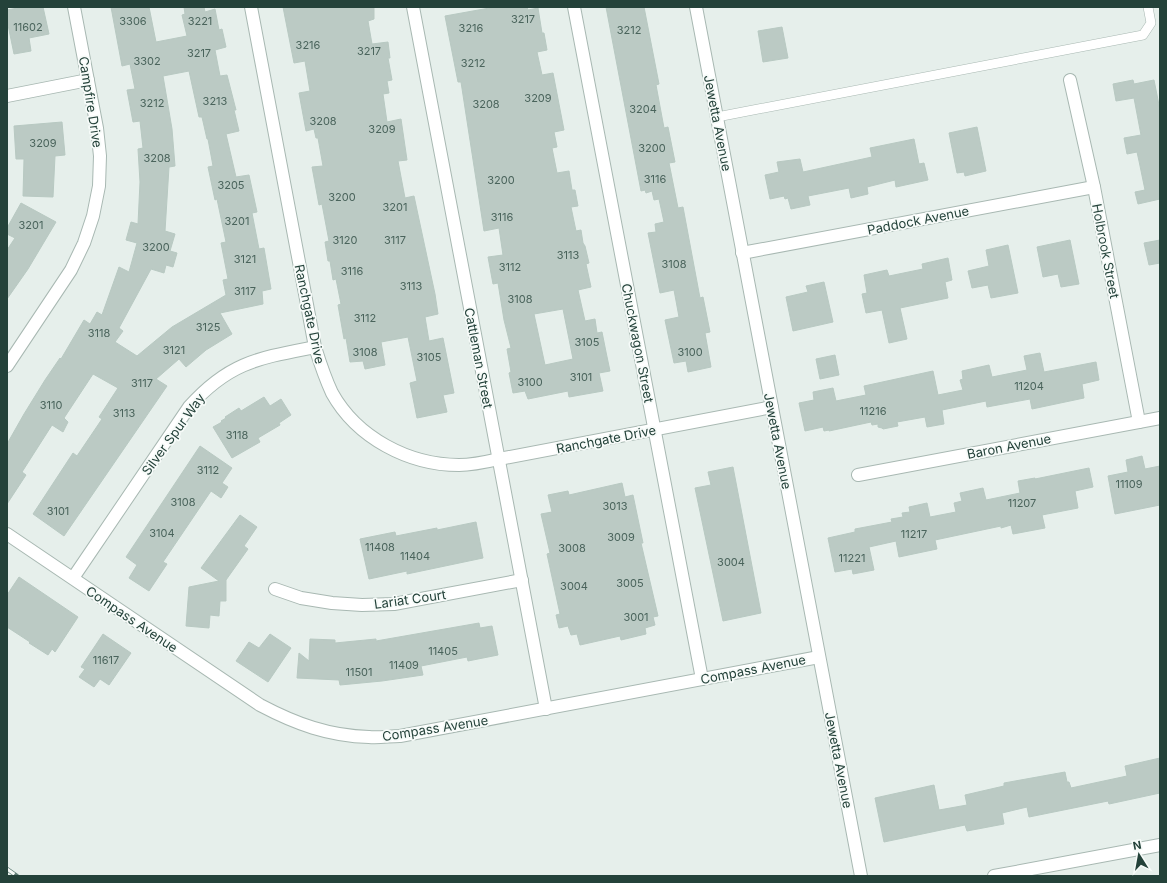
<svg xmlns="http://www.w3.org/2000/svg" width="1167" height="883" font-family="Inter,sans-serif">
<rect width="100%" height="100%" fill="#e6efeb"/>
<g fill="#bbcac4" stroke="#b8c9c2" fill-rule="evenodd">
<path d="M 23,7 L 43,7 L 49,34 L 29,38 L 31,51 L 14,54 L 7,20 L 7,10 Z"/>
<path d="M 111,7 L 149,7 L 156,42 L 187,36 L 182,15 L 185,14 L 184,7 L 204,7 L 205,12 L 215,9 L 219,30 L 222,29 L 226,47 L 215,50 L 220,76 L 227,75 L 236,110 L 234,110 L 239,131 L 226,134 L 236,177 L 249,175 L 257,212 L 252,213 L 259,249 L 264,248 L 271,289 L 262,291 L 263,304 L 220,313 L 232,334 L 206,350 L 186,367 L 179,359 L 156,379 L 167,386 L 64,536 L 33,514 L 73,453 L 77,456 L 102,419 L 99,417 L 118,388 L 93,374 L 64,418 L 68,422 L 63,432 L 52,425 L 22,472 L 26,475 L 7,504 L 7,444 L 24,414 L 45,380 L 60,358 L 61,359 L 84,320 L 90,324 L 97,312 L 102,315 L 119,267 L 129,272 L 137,243 L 126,240 L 131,222 L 138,224 L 140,182 L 138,149 L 143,148 L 140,121 L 133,122 L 127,90 L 135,89 L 130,64 L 122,66 ZM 189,71 L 199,117 L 202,117 L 207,139 L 208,139 L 213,166 L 208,167 L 215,200 L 217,199 L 226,242 L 221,243 L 228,279 L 223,280 L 226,295 L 172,327 L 137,356 L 115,342 L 123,331 L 119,328 L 151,269 L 164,273 L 166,265 L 173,267 L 177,253 L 170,251 L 175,234 L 165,231 L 169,167 L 175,166 L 172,129 L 163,76 Z"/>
<path d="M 283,7 L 374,7 L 374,19 L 368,21 L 372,44 L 388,42 L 390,58 L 388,58 L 392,80 L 387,81 L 389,93 L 383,94 L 387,122 L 401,119 L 407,160 L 398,161 L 401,177 L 405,198 L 414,196 L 435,294 L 438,314 L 425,317 L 429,341 L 443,338 L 454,393 L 443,395 L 447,412 L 417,418 L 410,383 L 417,381 L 408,337 L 381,342 L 385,365 L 365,369 L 363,361 L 350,362 L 346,338 L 344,339 L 338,305 L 341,304 L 336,279 L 333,280 L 330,261 L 328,261 L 325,242 L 329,241 L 322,204 L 319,205 L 312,167 L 323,166 L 318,138 L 316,138 L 314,129 L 306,131 L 299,93 L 310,91 L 305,61 L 294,63 Z"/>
<path d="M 495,7 L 527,7 L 528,10 L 538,8 L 542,33 L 544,33 L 547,50 L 537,52 L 542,75 L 553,73 L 564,130 L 554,132 L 557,147 L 552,148 L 557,173 L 569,171 L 572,190 L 575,190 L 578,206 L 571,207 L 576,231 L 581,230 L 583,243 L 585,246 L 589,263 L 586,264 L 591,287 L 578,290 L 585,321 L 595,319 L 597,333 L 602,332 L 606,352 L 610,371 L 599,373 L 603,391 L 569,397 L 568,391 L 528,399 L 525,391 L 513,393 L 509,373 L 511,372 L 507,349 L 511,348 L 504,320 L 498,283 L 493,284 L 488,257 L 503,255 L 499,228 L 484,231 L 461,82 L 458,82 L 445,16 ZM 563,309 L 573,359 L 545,365 L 534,314 Z"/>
<path d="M 606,7 L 644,7 L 659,84 L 656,85 L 664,128 L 668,127 L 675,162 L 669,163 L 678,208 L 683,207 L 700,298 L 703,297 L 710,332 L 705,333 L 711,367 L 688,372 L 686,361 L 674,363 L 665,320 L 679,317 L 674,290 L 660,293 L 648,233 L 656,232 L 655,224 L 664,222 L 659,199 L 654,200 L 652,191 L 646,193 L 645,190 L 641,191 Z"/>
<path d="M 782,27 L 788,58 L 763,62 L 758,31 Z"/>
<path d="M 1133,80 L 1134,84 L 1154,80 L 1160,110 L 1160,199 L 1138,204 L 1135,192 L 1145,190 L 1139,161 L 1137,152 L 1127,154 L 1124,138 L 1141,135 L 1134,98 L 1116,101 L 1113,84 Z"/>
<path d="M 62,122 L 65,155 L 55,156 L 53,197 L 23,196 L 24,159 L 16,159 L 14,126 Z"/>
<path d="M 977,127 L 986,171 L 965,176 L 964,172 L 957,173 L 949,133 Z"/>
<path d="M 914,139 L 919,164 L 924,163 L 928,180 L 896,187 L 895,180 L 867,187 L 868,194 L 851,198 L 849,188 L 808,196 L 810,205 L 791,209 L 788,198 L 785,199 L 784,196 L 770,199 L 765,175 L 779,172 L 777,162 L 800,159 L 803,172 L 872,157 L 870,148 Z"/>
<path d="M 21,203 L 56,222 L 28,269 L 7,299 L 7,250 L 15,238 L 7,234 L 7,228 Z"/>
<path d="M 1070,240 L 1079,284 L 1061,287 L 1058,274 L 1043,277 L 1037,247 Z"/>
<path d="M 1160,240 L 1160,263 L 1149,265 L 1144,243 Z"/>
<path d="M 1008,245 L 1018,293 L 991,298 L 988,285 L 972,288 L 968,271 L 989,266 L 986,250 Z"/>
<path d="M 948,258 L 952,280 L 945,282 L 948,298 L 900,308 L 907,339 L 889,343 L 882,310 L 866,313 L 862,294 L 867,293 L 864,275 L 887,270 L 889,276 L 923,269 L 922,264 Z"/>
<path d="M 824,282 L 833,322 L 793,331 L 786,297 L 808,292 L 806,286 Z"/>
<path d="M 1040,353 L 1044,372 L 1096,362 L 1099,380 L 1082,384 L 1084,398 L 1032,409 L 1030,399 L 987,407 L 986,401 L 942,410 L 944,424 L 927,427 L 925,417 L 897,422 L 898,426 L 883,429 L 882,428 L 878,427 L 878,424 L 872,425 L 871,422 L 829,431 L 829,430 L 824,431 L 823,427 L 805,431 L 799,403 L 814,400 L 813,392 L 833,388 L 836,401 L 866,395 L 864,386 L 933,371 L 938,395 L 963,390 L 960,380 L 963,379 L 962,371 L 989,365 L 992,377 L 1027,370 L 1024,356 Z"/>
<path d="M 835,355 L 839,375 L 820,379 L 816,359 Z"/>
<path d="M 264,397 L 270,406 L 281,399 L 291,415 L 279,423 L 280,425 L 258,438 L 260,442 L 232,458 L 213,427 L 222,422 L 221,421 L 226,418 L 225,417 L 239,408 L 241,411 Z"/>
<path d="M 200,446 L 232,468 L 222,483 L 228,487 L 221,498 L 211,491 L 163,562 L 167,564 L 149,591 L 129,578 L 137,565 L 126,557 Z"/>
<path d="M 1142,456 L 1145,469 L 1160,466 L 1160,505 L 1115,514 L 1108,476 L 1128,472 L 1126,460 Z"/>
<path d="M 733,467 L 761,613 L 723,621 L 695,488 L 711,485 L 708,472 Z"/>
<path d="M 1089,468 L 1093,487 L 1075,491 L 1078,508 L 1042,515 L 1045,528 L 1013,534 L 1011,525 L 1001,528 L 1001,526 L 935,540 L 937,549 L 899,557 L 896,541 L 869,547 L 874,570 L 853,574 L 852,569 L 835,572 L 828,538 L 855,532 L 855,529 L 892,522 L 891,519 L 903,517 L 902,513 L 910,512 L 909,507 L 927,503 L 930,517 L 956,512 L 954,503 L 962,501 L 960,493 L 983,488 L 986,500 L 1020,493 L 1018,481 L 1035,478 L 1035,479 Z"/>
<path d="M 622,483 L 625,497 L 633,495 L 643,543 L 641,543 L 658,616 L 653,617 L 655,625 L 645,628 L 646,634 L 621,640 L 620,636 L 580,645 L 577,634 L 571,635 L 568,626 L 559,628 L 556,615 L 560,614 L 547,554 L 550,553 L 541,514 L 552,512 L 548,495 L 568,491 L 569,495 Z"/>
<path d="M 240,515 L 257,527 L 244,546 L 248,549 L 226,580 L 226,601 L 220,601 L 219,616 L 210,615 L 209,628 L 186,626 L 189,587 L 219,581 L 201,568 Z"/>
<path d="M 476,522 L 483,558 L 407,574 L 407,571 L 369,579 L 360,539 L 395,532 L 396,536 L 437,528 L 437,530 Z"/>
<path d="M 19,577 L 78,617 L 55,652 L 52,649 L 48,655 L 29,643 L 30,642 L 7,627 L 7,595 Z"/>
<path d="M 479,623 L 480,628 L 492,626 L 498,655 L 468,661 L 467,657 L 421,666 L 423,675 L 382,681 L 340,685 L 339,680 L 297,678 L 299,653 L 309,661 L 310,639 L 335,640 L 335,643 L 376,639 L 376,641 Z"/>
<path d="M 103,634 L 131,653 L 109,685 L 100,679 L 94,687 L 79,677 L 85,669 L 81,667 Z"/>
<path d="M 270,634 L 291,648 L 268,682 L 236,661 L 249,642 L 259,648 Z"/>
<path d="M 1160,758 L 1160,793 L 1109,804 L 1108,801 L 1029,817 L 1027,807 L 1002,813 L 1004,824 L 967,831 L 965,825 L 884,842 L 875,798 L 934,785 L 939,810 L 967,805 L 965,795 L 1004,786 L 1004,783 L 1065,772 L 1067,782 L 1069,782 L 1071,788 L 1127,776 L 1125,766 Z"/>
</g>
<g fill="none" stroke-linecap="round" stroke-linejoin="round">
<defs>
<path id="service" d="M 717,117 L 1143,35 L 1151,23 L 1148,7"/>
<g id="minor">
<path d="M 251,7 L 315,347 C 320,363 325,378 332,393 C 357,438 409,465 459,465 C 472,465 486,462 499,459 L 772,407"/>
<path d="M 413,7 L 546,709"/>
<path d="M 574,7 L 702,679"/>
<path d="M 1070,80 L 1094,187 L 1139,422"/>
<path d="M 7,96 L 88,80"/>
<path d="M 742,253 L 1094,187"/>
<path d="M 7,366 L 71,270 L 84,243 L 93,216 L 99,186 L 100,156 L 97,128 L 74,7"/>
<path d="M 858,475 L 1160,418"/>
<path d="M 7,534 L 260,705 C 296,724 329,736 369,737 C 379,738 390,736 400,736 L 819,657"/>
<path d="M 73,578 L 189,407 C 229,362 259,358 315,347"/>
<path d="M 275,589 L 301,598 L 332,603 L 362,605 L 394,604 L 522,580"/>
<path d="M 994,876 L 1160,845"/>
</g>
<path id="tertiary" d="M 696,7 L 861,876"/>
</defs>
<use href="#service" stroke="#a8b8b2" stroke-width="10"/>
<use href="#minor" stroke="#a8b8b2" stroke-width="14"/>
<use href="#tertiary" stroke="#a8b8b2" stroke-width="14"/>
<use href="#service" stroke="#fff" stroke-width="9"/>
<use href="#minor" stroke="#fff" stroke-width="12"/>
<use href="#tertiary" stroke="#fff" stroke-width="12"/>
<defs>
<path id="rail" d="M 7,869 L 17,876"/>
</defs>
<use href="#rail" stroke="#5f7d75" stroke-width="4.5"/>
<use href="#rail" stroke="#f7fbf9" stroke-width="3" stroke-dasharray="9" stroke-linecap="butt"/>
</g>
<g text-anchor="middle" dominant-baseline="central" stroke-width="3.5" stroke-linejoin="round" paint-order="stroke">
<g font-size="11" fill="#4a645c">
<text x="523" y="19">3217</text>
<text x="133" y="21">3306</text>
<text x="200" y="21">3221</text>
<text x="28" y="27">11602</text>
<text x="471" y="28">3216</text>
<text x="629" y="30">3212</text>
<text x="308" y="45">3216</text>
<text x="369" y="51">3217</text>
<text x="199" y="53">3217</text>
<text x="147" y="61">3302</text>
<text x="473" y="63">3212</text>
<text x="538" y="98">3209</text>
<text x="215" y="101">3213</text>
<text x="152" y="103">3212</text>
<text x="486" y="104">3208</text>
<text x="643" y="109">3204</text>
<text x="323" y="121">3208</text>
<text x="382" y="129">3209</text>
<text x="43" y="143">3209</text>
<text x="652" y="148">3200</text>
<text x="157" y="158">3208</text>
<text x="655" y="179">3116</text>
<text x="501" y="180">3200</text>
<text x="231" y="185">3205</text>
<text x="342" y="197">3200</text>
<text x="395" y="207">3201</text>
<text x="502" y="217">3116</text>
<text x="237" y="221">3201</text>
<text x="31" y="225">3201</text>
<text x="345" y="240">3120</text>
<text x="395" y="240">3117</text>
<text x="156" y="247">3200</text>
<text x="568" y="255">3113</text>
<text x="245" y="259">3121</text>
<text x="674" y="264">3108</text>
<text x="510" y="267">3112</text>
<text x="352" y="271">3116</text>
<text x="411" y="286">3113</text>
<text x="245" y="291">3117</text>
<text x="520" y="299">3108</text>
<text x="365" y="318">3112</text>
<text x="208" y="327">3125</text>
<text x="99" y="333">3118</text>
<text x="587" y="342">3105</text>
<text x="174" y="350">3121</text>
<text x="365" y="352">3108</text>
<text x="690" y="352">3100</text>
<text x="429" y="357">3105</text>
<text x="581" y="377">3101</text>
<text x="530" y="382">3100</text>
<text x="142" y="383">3117</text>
<text x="1029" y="386">11204</text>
<text x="51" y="405">3110</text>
<text x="873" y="411">11216</text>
<text x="124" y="413">3113</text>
<text x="237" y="435">3118</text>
<text x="208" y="470">3112</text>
<text x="1129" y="484">11109</text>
<text x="183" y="502">3108</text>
<text x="1022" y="503">11207</text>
<text x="615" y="506">3013</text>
<text x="58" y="511">3101</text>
<text x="162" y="533">3104</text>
<text x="914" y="534">11217</text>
<text x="621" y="537">3009</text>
<text x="380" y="547">11408</text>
<text x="572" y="548">3008</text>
<text x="415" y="556">11404</text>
<text x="852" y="558">11221</text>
<text x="731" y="562">3004</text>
<text x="630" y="583">3005</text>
<text x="574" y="586">3004</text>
<text x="636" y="617">3001</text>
<text x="443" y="651">11405</text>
<text x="106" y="660">11617</text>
<text x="404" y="665">11409</text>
<text x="359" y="672">11501</text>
</g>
<g font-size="13" fill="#24423a" stroke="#f7fbf9">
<text transform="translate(91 102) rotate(81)">Campfire Drive</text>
<text transform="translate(718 123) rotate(79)">Jewetta Avenue</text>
<text transform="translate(918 220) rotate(-11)">Paddock Avenue</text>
<text transform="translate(1106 251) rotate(79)">Holbrook Street</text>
<text transform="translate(310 314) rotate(78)">Ranchgate Drive</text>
<text transform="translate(638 343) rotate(79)">Chuckwagon Street</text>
<text transform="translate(479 358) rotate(79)">Cattleman Street</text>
<text transform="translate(173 434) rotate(-54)">Silver Spur Way</text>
<text transform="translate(606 439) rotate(-11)">Ranchgate Drive</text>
<text transform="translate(778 441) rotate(79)">Jewetta Avenue</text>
<text transform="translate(1009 446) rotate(-11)">Baron Avenue</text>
<text transform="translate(410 599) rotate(-8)">Lariat Court</text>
<text transform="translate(132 619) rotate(34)">Compass Avenue</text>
<text transform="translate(753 669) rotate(-11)">Compass Avenue</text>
<text transform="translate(435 728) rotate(-9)">Compass Avenue</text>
<text transform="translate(839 760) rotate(79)">Jewetta Avenue</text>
</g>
</g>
<rect width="1167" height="883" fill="none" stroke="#24423a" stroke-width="16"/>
<g transform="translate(1139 855) rotate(349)" stroke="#f7fbf9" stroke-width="3" paint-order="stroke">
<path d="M0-3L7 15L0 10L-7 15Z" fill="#24423a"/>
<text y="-6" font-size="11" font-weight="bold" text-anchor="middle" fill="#24423a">N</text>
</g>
</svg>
